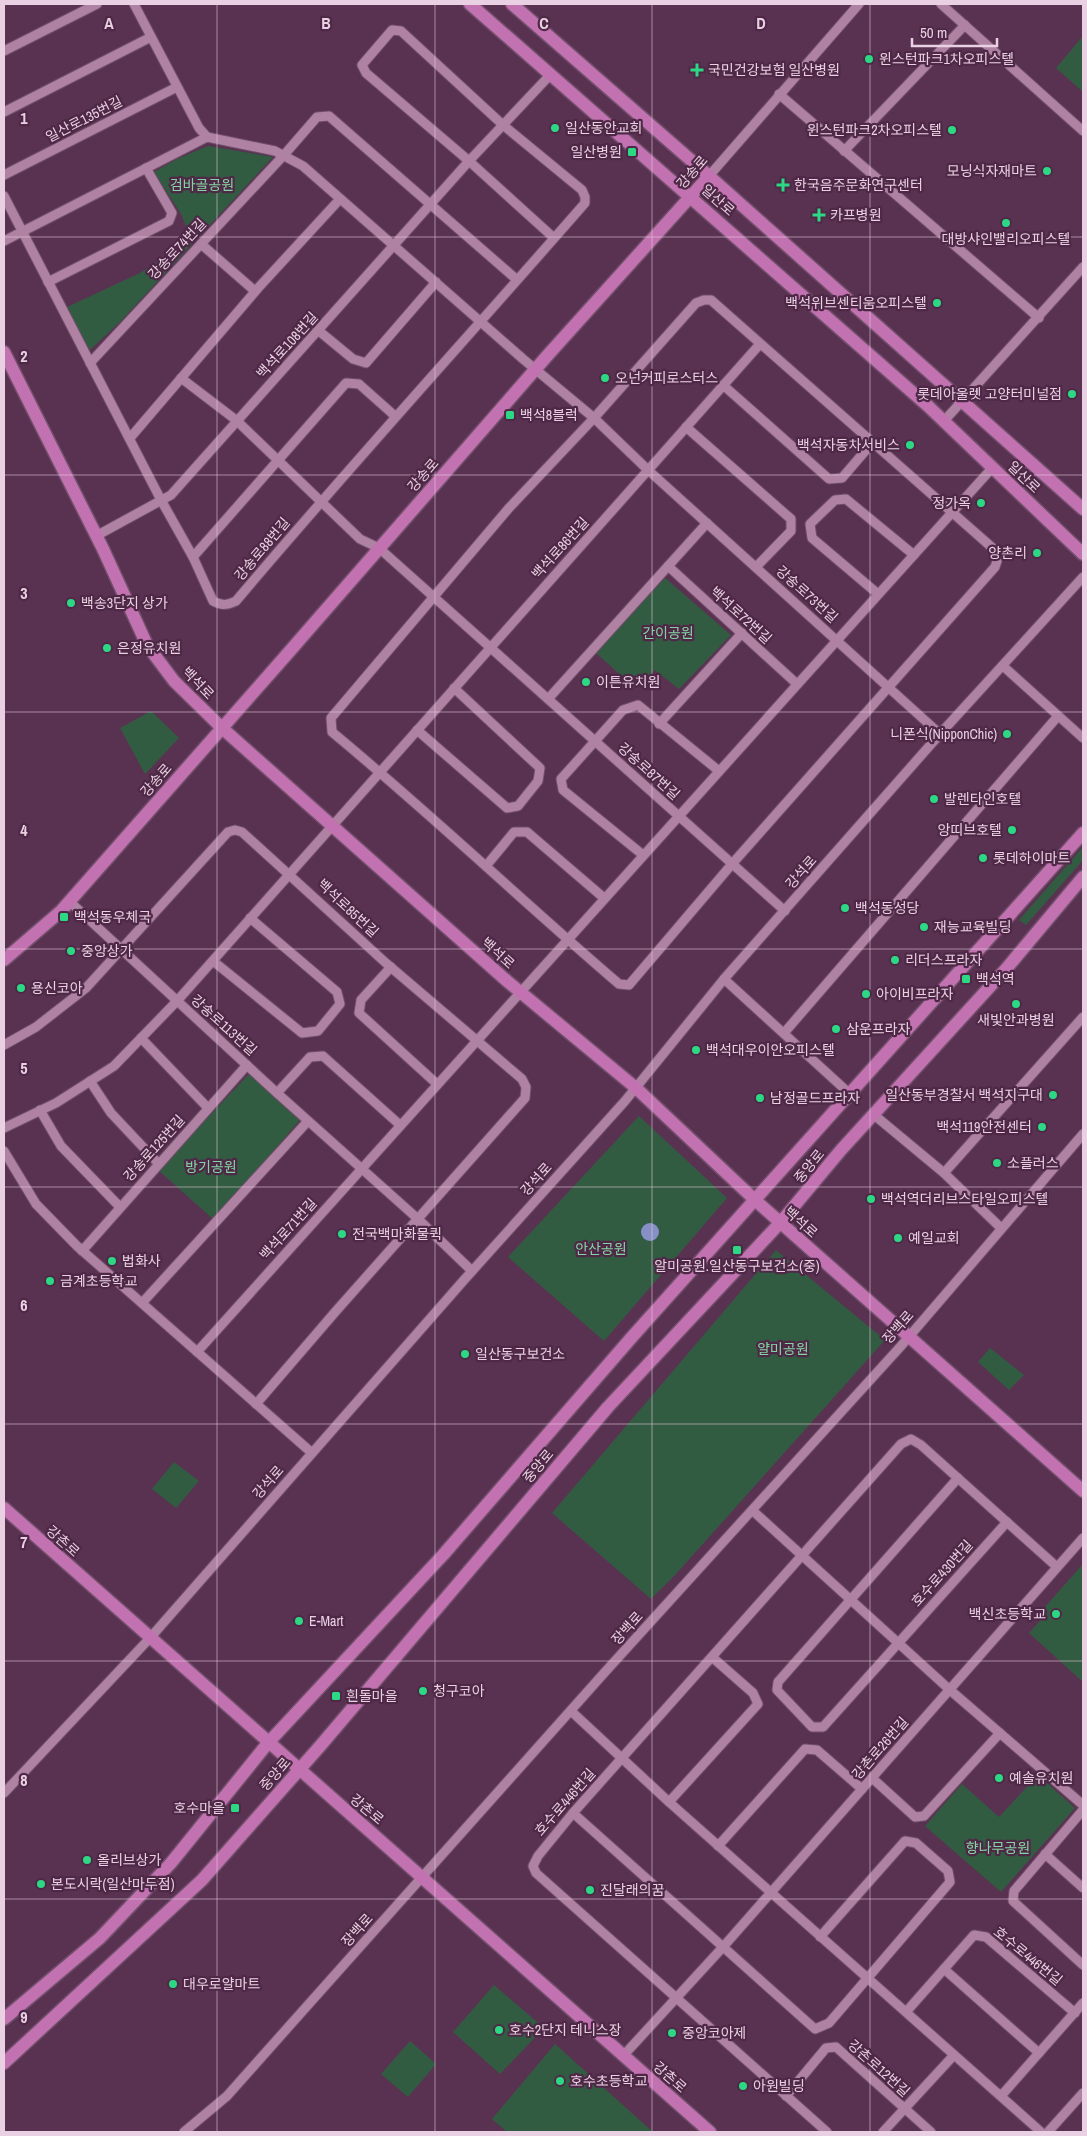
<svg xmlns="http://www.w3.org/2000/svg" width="1087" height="2136" font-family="'Archivo Narrow','Noto Sans KR',sans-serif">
<rect width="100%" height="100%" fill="#593251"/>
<g fill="#325c42">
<path d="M 1083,36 L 1083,92 L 1056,68 Z"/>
<path d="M 208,146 L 273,157 L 120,322 L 90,350 L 80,335 L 67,307 L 140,273 L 192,241 L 181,214 L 154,172 L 177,159 Z"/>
<path d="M 665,578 L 731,635 L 679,689 L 655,670 L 635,688 L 596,653 Z"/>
<path d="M 151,711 L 179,738 L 145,774 L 120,728 Z"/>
<path d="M 1083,847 L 1083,860 L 1026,925 L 1019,920 Z"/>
<path d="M 249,1074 L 300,1120 L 214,1220 L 158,1170 Z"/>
<path d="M 639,1116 L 727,1198 L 604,1341 L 508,1257 Z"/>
<path d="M 776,1250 L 885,1340 L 676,1574 L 651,1599 L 552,1513 Z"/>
<path d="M 990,1348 L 1024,1375 L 1009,1390 L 978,1362 Z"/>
<path d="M 174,1462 L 199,1481 L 176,1508 L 152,1489 Z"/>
<path d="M 1083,1564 L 1083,1682 L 1029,1633 L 1048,1612 L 1044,1608 Z"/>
<path d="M 1038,1775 L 1075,1808 L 1001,1892 L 925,1826 L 962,1784 L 999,1817 Z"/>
<path d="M 494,1985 L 544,2028 L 500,2074 L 453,2032 Z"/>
<path d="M 410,2041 L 436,2064 L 408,2097 L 381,2074 Z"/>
<path d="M 555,2044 L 653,2132 L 507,2132 L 492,2119 Z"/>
</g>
<circle fill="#8690c6" cx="650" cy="1232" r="9"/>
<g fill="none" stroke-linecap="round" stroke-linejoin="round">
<defs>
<g id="minor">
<path d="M 134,4 L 199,128 L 207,137"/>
<path d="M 941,4 L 1083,131"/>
<path d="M 4,51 L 97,4"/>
<path d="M 779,94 L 1039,318"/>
<path d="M 4,112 L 151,37"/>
<path d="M 844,151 L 965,25"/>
<path d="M 4,175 L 177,87"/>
<path d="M 709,176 L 859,4"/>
<path d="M 4,196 L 161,500 L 193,557 L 213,601 C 222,606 228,605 236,601 C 350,466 469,336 585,203 L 585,197 L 582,190 L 503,125 L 401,31 L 392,30 L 362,65 L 366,73 L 469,161 L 554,238"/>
<path d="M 4,241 L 207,137 L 275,151 L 303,166 L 523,359 L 594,418 L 648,470 L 940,734"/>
<path d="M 201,244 L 255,291"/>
<path d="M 48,282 L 169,221 L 172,213 L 146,168"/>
<path d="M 704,300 L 711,300 L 996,551 L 998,558 L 995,567 L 732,864 L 629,985 L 619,984 C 522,901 430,813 332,732 L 331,718 L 509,508 L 594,418 L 696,303 Z"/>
<path d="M 319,331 L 353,359 L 366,363 L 436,282"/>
<path d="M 90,363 L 284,155 L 317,117 L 329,116 L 516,279"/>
<path d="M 181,378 L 236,420 L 360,539 L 379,548 L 785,911"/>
<path d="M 723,385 L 829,479 L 842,478 L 872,443"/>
<path d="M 944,421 L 1083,267"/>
<path d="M 686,427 L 791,519 L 791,531 L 756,567"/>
<path d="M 130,438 L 259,287 L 340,199"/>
<path d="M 96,536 L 171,495 L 469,161 L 551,74"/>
<path d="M 193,557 L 346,383 L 359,384 L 395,416"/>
<path d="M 668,566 L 797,684"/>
<path d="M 878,594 L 812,538 L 810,524 L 835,500 L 846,499 L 914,555"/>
<path d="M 1003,666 L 1083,738"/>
<path d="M 548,699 L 707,523"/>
<path d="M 659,724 L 742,633"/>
<path d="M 417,730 L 507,808 L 518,806 L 538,781 L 540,768 L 454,688"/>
<path d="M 643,855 L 563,790 L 561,779 L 623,710 L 638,705 L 719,771"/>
<path d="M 486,866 L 514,832 L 527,832 L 604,898"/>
<path d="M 69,901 L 277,1093 L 418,1219 L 472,1271"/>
<path d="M 213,961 L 302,1033 L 318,1031 L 340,1004 L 337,992 L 250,918"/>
<path d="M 391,967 L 361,1000 L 359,1013 L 437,1084"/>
<path d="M 724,979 L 850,1094"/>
<path d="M 784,1033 L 1058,716"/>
<path d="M 141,1038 L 208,1108"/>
<path d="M 4,1045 L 36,1027 L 86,988 L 228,832 L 235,830 L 242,832 L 387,964 L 522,1079 L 526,1087 L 525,1098 L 336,1311 L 256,1404"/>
<path d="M 90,1081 L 111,1113 L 158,1163"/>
<path d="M 277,1093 L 310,1057 L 323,1056 L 400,1125"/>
<path d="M 40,1110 L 61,1146 L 120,1207"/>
<path d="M 873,1114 L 944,1173 L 1001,1228"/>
<path d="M 4,1128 L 56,1103 L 114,1066 L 177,1001 L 760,344"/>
<path d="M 4,1151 L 36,1204 L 77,1246 L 312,1453"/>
<path d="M 944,1173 L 1083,1017"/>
<path d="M 82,1251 L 247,1065"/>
<path d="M 142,1303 L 308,1121"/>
<path d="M 197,1352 L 993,467"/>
<path d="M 958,1478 L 778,1682 L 777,1690 L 812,1727 L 823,1727 L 1007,1522"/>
<path d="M 753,1511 L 950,1690 L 1083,1805"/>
<path d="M 571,1711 L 669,1802 L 1041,2132"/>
<path d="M 872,1778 L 915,1817 L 924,1816 L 1000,1733"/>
<path d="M 4,1793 L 150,1638 L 464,1280 L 625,1101 L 724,979 L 940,734 L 1083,577"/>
<path d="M 669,1802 L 758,1704 L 753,1693 L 712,1657"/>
<path d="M 1083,1810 L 1014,1891 L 1013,1901 L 1083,1965"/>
<path d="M 573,1813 L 815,2029 L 829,2023 L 950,1882 L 948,1871 L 916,1843 L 905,1841 L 820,1937"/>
<path d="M 718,1846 L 805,1749 L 817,1750 L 862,1789"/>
<path d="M 1045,1854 L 1083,1888"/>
<path d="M 944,1969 L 1039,2053"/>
<path d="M 906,2012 L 974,1935 L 986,1937 L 1075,2013"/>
<path d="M 623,2056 L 723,1947 L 1083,1538"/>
<path d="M 786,2096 L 826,2048 L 836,2047 L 931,2132"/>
<path d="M 1001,2096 L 1083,2003"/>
<path d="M 184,2132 L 227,2096 L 283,2033 L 605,1672 L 901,1346 L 1083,1134"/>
<path d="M 827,2132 L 536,1873 L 533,1866 L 538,1856 L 573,1813 L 901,1444 L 911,1439 L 921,1445 L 1057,1567"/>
<path d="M 883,2132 L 954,2055"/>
<path d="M 1048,2132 L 1083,2093"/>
</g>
<g id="major">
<path d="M 470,4 L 928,406 L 1083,554"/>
<path d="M 512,4 L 709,176 L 1083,509"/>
<path d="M 4,352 L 103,549 L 147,645 L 174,681 L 222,728 L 507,981 L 636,1088 L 755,1200 L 1083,1491"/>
<path d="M 4,960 L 61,911 L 289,652 L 547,356 L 709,176"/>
<path d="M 4,1508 L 710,2132"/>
<path d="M 4,2019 L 100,1938 L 171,1863 L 268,1743 L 443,1555 L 632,1337 L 1083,833"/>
<path d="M 4,2063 L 202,1880 L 321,1745 L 608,1407 L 780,1223 L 841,1150 L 1006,969 L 1083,877"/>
</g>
</defs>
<use href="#minor" stroke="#714f6a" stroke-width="11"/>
<use href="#major" stroke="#714f6a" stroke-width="15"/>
<use href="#minor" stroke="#af82a3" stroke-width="9"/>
<use href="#major" stroke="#c372b1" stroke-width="12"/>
</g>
<path fill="none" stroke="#e9d0e2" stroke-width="1" stroke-opacity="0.55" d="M 217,4 L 217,2132M 435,4 L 435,2132M 652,4 L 652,2132M 870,4 L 870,2132M 4,237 L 1083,237M 4,475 L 1083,475M 4,712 L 1083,712M 4,949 L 1083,949M 4,1187 L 1083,1187M 4,1424 L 1083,1424M 4,1661 L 1083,1661M 4,1899 L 1083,1899"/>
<g fill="#2cd884" stroke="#4e2846" stroke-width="2">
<circle cx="869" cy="59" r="5"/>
<path d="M694.5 62.5h5v5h5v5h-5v5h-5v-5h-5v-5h5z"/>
<circle cx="555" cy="128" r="5"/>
<circle cx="952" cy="130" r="5"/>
<rect x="627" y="147" width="10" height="10" rx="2.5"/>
<circle cx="1047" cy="171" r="5"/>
<path d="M780.5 177.5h5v5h5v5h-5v5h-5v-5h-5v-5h5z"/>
<path d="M816.5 207.5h5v5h5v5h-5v5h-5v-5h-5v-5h5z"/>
<circle cx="1006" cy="223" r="5"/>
<circle cx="937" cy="303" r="5"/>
<circle cx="605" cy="378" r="5"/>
<circle cx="1072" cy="394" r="5"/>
<rect x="505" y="410" width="10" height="10" rx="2.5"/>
<circle cx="910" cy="445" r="5"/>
<circle cx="981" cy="503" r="5"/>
<circle cx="1037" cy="553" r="5"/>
<circle cx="71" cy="603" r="5"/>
<circle cx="107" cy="648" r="5"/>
<circle cx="586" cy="682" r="5"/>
<circle cx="1007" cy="734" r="5"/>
<circle cx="934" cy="799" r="5"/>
<circle cx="1012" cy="830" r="5"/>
<circle cx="983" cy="858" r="5"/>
<circle cx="845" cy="908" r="5"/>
<rect x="59" y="912" width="10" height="10" rx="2.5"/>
<circle cx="924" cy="927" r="5"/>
<circle cx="71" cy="951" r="5"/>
<circle cx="895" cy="960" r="5"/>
<rect x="961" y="974" width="10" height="10" rx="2.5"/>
<circle cx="21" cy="988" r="5"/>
<circle cx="866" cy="994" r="5"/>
<circle cx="1016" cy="1004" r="5"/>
<circle cx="836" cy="1029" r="5"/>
<circle cx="696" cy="1050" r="5"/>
<circle cx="1053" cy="1095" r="5"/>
<circle cx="760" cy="1098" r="5"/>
<circle cx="1042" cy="1127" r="5"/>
<circle cx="997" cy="1163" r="5"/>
<circle cx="871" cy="1199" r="5"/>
<circle cx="342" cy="1234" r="5"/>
<circle cx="898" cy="1238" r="5"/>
<rect x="732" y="1245" width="10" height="10" rx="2.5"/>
<circle cx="112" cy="1261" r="5"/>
<circle cx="50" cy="1281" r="5"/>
<circle cx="465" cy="1354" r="5"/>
<circle cx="1056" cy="1614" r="5"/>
<circle cx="299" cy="1621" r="5"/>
<circle cx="423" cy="1691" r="5"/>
<rect x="331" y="1691" width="10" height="10" rx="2.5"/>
<circle cx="999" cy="1778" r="5"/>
<rect x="230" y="1803" width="10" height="10" rx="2.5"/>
<circle cx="87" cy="1860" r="5"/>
<circle cx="41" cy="1884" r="5"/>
<circle cx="590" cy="1890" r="5"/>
<circle cx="173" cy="1984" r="5"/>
<circle cx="499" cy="2030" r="5"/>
<circle cx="672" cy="2033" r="5"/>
<circle cx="560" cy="2081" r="5"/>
<circle cx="743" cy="2086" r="5"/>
</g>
<g text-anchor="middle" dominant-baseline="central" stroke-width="4.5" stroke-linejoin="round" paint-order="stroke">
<g font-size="14" fill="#e9d0e2" stroke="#4e2846" text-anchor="start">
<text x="879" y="59">윈스턴파크1차오피스텔</text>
<text x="708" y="70">국민건강보험 일산병원</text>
<text x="565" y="128">일산동안교회</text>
<text x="942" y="130" text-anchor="end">윈스턴파크2차오피스텔</text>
<text x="622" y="152" text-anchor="end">일산병원</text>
<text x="1037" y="171" text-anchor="end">모닝식자재마트</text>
<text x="794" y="185">한국음주문화연구센터</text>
<text x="830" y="215">카프병원</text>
<text x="1006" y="239" text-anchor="middle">대방샤인밸리오피스텔</text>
<text x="927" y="303" text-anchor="end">백석위브센티움오피스텔</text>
<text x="615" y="378">오넌커피로스터스</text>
<text x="1062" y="394" text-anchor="end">롯데아울렛 고양터미널점</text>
<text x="520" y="415">백석8블럭</text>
<text x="900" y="445" text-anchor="end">백석자동차서비스</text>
<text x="971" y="503" text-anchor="end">정가옥</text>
<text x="1027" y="553" text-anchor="end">양촌리</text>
<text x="81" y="603">백송3단지 상가</text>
<text x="117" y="648">은정유치원</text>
<text x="596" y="682">이튼유치원</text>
<text x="997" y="734" text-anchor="end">니폰식(NipponChic)</text>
<text x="944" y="799">발렌타인호텔</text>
<text x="1002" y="830" text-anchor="end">앙띠브호텔</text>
<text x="993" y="858">롯데하이마트</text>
<text x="855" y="908">백석동성당</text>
<text x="74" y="917">백석동우체국</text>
<text x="934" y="927">재능교육빌딩</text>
<text x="81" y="951">중앙상가</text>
<text x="905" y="960">리더스프라자</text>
<text x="976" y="979">백석역</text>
<text x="31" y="988">용신코아</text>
<text x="876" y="994">아이비프라자</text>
<text x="1016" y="1020" text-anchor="middle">새빛안과병원</text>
<text x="846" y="1029">삼운프라자</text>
<text x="706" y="1050">백석대우이안오피스텔</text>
<text x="1043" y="1095" text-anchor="end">일산동부경찰서 백석지구대</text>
<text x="770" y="1098">남정골드프라자</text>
<text x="1032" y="1127" text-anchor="end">백석119안전센터</text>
<text x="1007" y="1163">소플러스</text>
<text x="881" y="1199">백석역더리브스타일오피스텔</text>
<text x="352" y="1234">전국백마화물퀵</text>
<text x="908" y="1238">예일교회</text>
<text x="122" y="1261">법화사</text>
<text x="737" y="1266" text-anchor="middle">알미공원.일산동구보건소(중)</text>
<text x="60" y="1281">금계초등학교</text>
<text x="475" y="1354">일산동구보건소</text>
<text x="1046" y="1614" text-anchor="end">백신초등학교</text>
<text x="309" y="1621">E-Mart</text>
<text x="433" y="1691">청구코아</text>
<text x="346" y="1696">흰돌마을</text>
<text x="1009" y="1778">예솔유치원</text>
<text x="225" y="1808" text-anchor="end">호수마을</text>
<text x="97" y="1860">올리브상가</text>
<text x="51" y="1884">본도시락(일산마두점)</text>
<text x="600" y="1890">진달래의꿈</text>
<text x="183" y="1984">대우로얄마트</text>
<text x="509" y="2030">호수2단지 테니스장</text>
<text x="682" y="2033">중앙코아제</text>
<text x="570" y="2081">호수초등학교</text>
<text x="753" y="2086">아원빌딩</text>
</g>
<g font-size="14" fill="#e9d0e2" stroke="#4e2846">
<text transform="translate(84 119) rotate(-27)">일산로135번길</text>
<text transform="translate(692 172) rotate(-49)">강송로</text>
<text transform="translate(718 200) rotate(41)">일산로</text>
<text transform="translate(177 249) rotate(-47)">강송로74번길</text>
<text transform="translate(287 345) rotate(-48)">백석로108번길</text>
<text transform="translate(423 475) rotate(-49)">강송로</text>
<text transform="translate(1024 477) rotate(44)">일산로</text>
<text transform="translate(560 548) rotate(-48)">백석로86번길</text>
<text transform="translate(262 549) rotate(-50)">강송로88번길</text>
<text transform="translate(807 594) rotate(42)">강송로73번길</text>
<text transform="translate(741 615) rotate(42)">백석로72번길</text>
<text transform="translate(198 683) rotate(46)">백석로</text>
<text transform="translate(649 771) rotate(42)">강송로87번길</text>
<text transform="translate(156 780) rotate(-49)">강송로</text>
<text transform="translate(801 872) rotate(-49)">강석로</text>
<text transform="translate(348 908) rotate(43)">백석로85번길</text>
<text transform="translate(498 953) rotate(42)">백석로</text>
<text transform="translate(224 1025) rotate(42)">강송로113번길</text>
<text transform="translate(154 1148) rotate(-48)">강송로125번길</text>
<text transform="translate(809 1166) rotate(-51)">중앙로</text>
<text transform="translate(536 1179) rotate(-48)">강석로</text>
<text transform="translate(801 1222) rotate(42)">백석로</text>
<text transform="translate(288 1229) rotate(-48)">백석로71번길</text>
<text transform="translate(898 1327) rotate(-49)">장백로</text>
<text transform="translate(538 1466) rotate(-50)">중앙로</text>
<text transform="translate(268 1482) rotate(-49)">강석로</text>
<text transform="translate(63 1541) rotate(42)">강촌로</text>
<text transform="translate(942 1573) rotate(-48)">호수로430번길</text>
<text transform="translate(627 1628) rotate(-48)">장백로</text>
<text transform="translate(880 1748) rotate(-49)">강촌로26번길</text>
<text transform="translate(275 1774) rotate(-49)">중앙로</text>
<text transform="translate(565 1802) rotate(-49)">호수로446번길</text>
<text transform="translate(367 1809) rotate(40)">강촌로</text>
<text transform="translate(357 1930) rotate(-48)">장백로</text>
<text transform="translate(1028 1956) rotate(39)">호수로446번길</text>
<text transform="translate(879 2068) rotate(42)">강촌로12번길</text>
<text transform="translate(670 2077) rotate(41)">강촌로</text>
</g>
<g font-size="14" fill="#83d6a2" stroke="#4e2846">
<text x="202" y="185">검바골공원</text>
<text x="668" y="633">간이공원</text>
<text x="211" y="1167">방기공원</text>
<text x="601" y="1249">안산공원</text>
<text x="783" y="1349">얄미공원</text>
<text x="998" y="1848">향나무공원</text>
</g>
</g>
<g font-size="16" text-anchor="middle" font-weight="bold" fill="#e9d0e2" stroke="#4e2846" stroke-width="4.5" stroke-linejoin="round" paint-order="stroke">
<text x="109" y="29">A</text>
<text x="326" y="29">B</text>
<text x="544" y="29">C</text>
<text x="761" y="29">D</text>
<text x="24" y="124">1</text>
<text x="24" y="362">2</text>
<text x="24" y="599">3</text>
<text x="24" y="836">4</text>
<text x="24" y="1074">5</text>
<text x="24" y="1311">6</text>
<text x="24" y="1548">7</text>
<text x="24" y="1786">8</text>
<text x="24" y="2023">9</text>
</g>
<rect width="1087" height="2136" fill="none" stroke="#e9d0e2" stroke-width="10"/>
<path d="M912 38v8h85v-8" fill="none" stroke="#e9d0e2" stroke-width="2.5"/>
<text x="920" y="38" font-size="15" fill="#e9d0e2" stroke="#4e2846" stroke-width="4" paint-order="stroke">50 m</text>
</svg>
